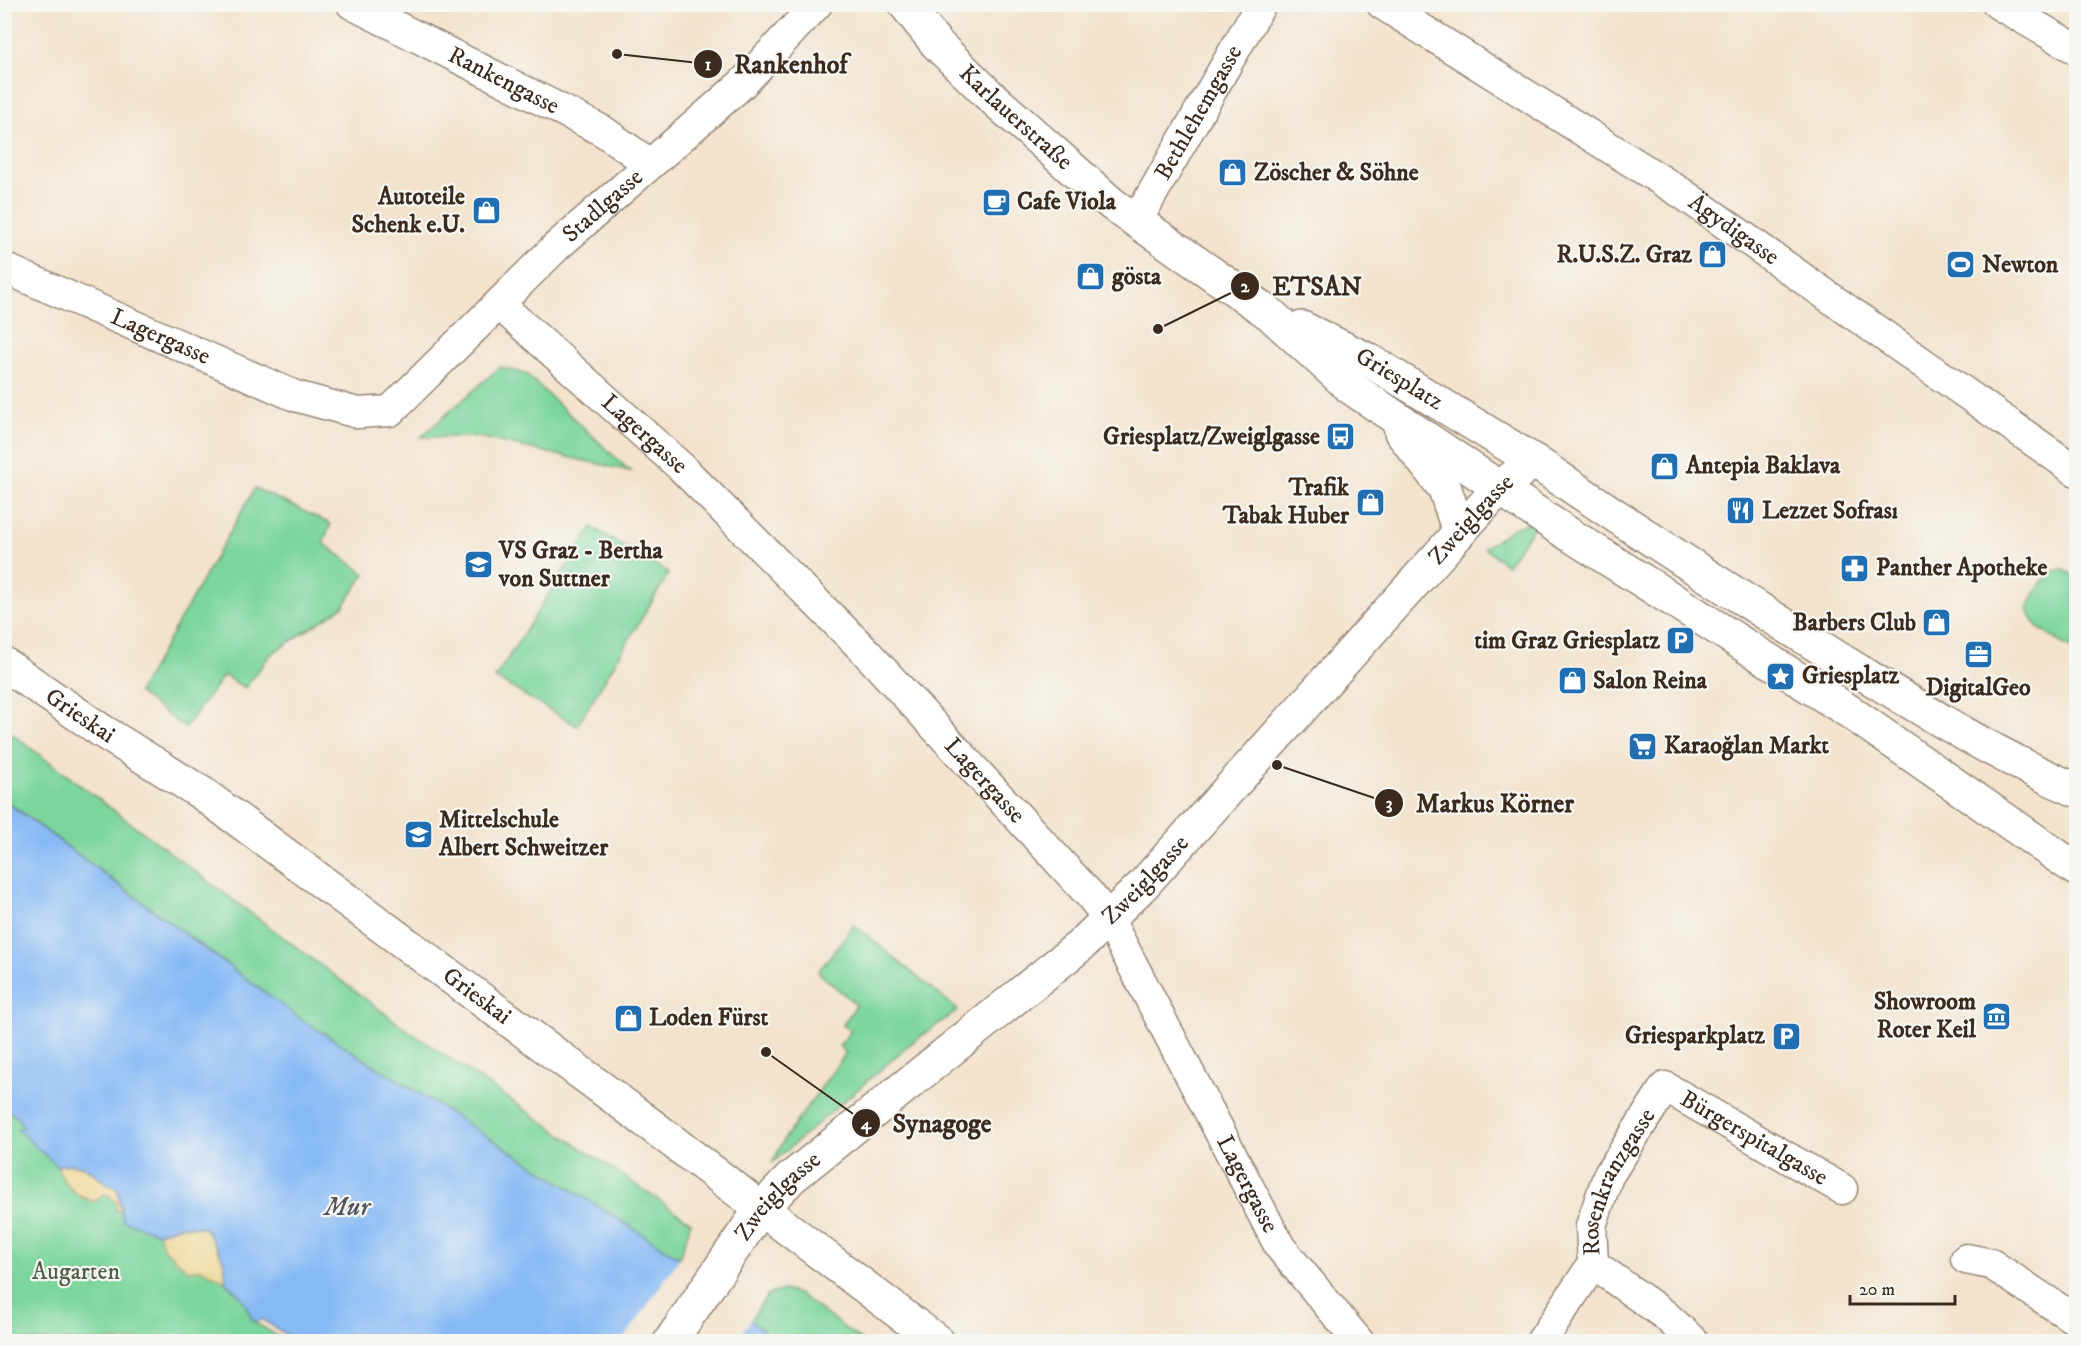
<svg xmlns="http://www.w3.org/2000/svg" width="2081" height="1346" font-family="'IM FELL DW Pica',serif">
<rect width="100%" height="100%" fill="#f6f6f2"/>
<filter id="ink" filterUnits="userSpaceOnUse"><feTurbulence type="fractalNoise" baseFrequency=".0167" numOctaves="2"/><feDisplacementMap in="SourceGraphic" scale="12" xChannelSelector="R" yChannelSelector="G"/><feConvolveMatrix kernelMatrix="1 2 1 2 8 2 1 2 1" color-interpolation-filters="sRGB"/></filter>
<filter id="wash" filterUnits="userSpaceOnUse"><feTurbulence type="fractalNoise" baseFrequency=".008" numOctaves="4" result="noise"/><feDisplacementMap in="SourceGraphic" scale="24" xChannelSelector="R" yChannelSelector="G"/><feGaussianBlur stdDeviation="1.35" result="paint"/><feColorMatrix in="noise" values="0 0 0 0 0 0 0 0 0 0 0 0 0 0 0 0 0 1.4 0 .05"/><feComposite in="paint" operator="in"/></filter>
<g filter="url(#wash)">
<rect width="100%" height="100%" fill="#f3e3cd"/>
<g fill="#7bd59c" stroke="#5b805d" stroke-width="1.5">
<path d="M 500,367 L 526,374 L 630,471 L 478,437 L 421,437 Z"/>
<path d="M 255,488 L 331,524 L 323,543 L 365,574 L 343,607 L 271,654 L 245,688 L 224,675 L 185,728 L 138,693 Z"/>
<path d="M 1527,523 L 1536,524 L 1507,565 L 1484,548 L 1514,528 Z"/>
<path d="M 592,527 L 669,573 L 577,726 L 495,678 Z"/>
<path d="M 2061,569 L 2076,576 L 2076,652 L 2038,628 L 2027,610 C 2034,594 2043,572 2061,569 Z"/>
<path d="M 4,728 L 403,1027 L 691,1222 L 680,1258 L 299,1018 L 5,800 Z"/>
<path d="M 854,925 L 958,1010 L 909,1045 L 772,1163 L 785,1138 L 846,1053 L 839,1046 L 851,1031 L 843,1025 L 856,1005 L 818,972 Z"/>
<path d="M 4,1108 L 18,1118 L 24,1128 L 18,1129 L 180,1226 L 227,1271 L 225,1281 L 243,1299 L 253,1321 L 285,1341 L 5,1341 Z"/>
<path d="M 784,1290 L 799,1294 L 862,1341 L 775,1341 L 750,1321 L 767,1295 Z"/>
</g>
<g fill="#eeda9e" stroke="#94825e" stroke-width="1.5">
<path d="M 69,1163 C 94,1167 96,1180 118,1189 L 120,1212 L 116,1210 L 116,1202 L 108,1195 L 103,1194 L 97,1201 C 77,1201 63,1183 57,1166 Z"/>
<path d="M 180,1226 L 204,1227 C 214,1244 229,1261 225,1281 L 201,1269 L 188,1270 L 164,1249 L 158,1233 Z"/>
</g>
<path fill="#87baf5" stroke="#61728a" stroke-width="1.5" d="M 4,800 L 299,1018 L 680,1258 L 775,1341 L 318,1342 L 314,1337 L 290,1337 L 263,1320 L 253,1321 L 243,1299 L 225,1281 C 229,1261 214,1244 204,1227 L 180,1226 L 158,1233 L 123,1221 L 118,1189 C 92,1178 89,1158 57,1166 L 17,1129 L 24,1127 L 18,1118 L 5,1108 Z"/>
<path fill="#f3e3cd" d="M 681,1256 L 752,1318 L 736,1342 L 623,1341 Z"/>
</g>
<g filter="url(#ink)">
<g fill="none" stroke-linecap="round" stroke-linejoin="round">
<defs>
<g id="street">
<path id="s1" d="M 352,4 L 603,131 L 650,164"/>
<path id="s2" d="M 1382,4 L 1683,194 L 2076,471"/>
<path d="M 1998,4 L 2076,49"/>
<path id="s3" d="M 1136,222 L 1261,4"/>
<path id="s4" d="M 4,268 L 295,396 L 358,413 L 390,411 L 556,247 L 743,83 L 817,4"/>
<path id="s5" d="M 499,304 L 681,467 L 865,651 L 1089,894 L 1108,918 L 1280,1247 L 1359,1342"/>
<path d="M 1966,1259 L 1991,1264 L 2076,1320"/>
<path d="M 1593,1264 L 1665,1315 L 1694,1342"/>
<path id="s6" d="M 1541,1342 L 1593,1264 L 1591,1226 L 1608,1176 L 1665,1087 L 1842,1189"/>
</g>
<g id="secondary">
<path id="s7" d="M 905,4 L 937,44 L 988,94 L 1112,204 L 1270,314 L 1350,387 L 1553,524 L 1850,712 L 2076,869"/>
<path id="s8" d="M 1302,328 L 1370,361 L 1534,461"/>
<path d="M 1401,432 L 1445,489 L 1459,532"/>
</g>
<g id="primary">
<path id="s9" d="M 4,664 L 102,731 L 203,794 L 627,1107 L 938,1342"/>
<path id="s10" d="M 670,1342 L 760,1210 L 791,1178 L 1081,945 L 1143,885 L 1500,487 L 1534,461 C 1640,533 1746,602 1854,668 C 1926,712 1999,757 2076,790"/>
</g>
</defs>
<use href="#street" stroke="#978676" stroke-width="33"/>
<use href="#secondary" stroke="#978676" stroke-width="36"/>
<use href="#primary" stroke="#978676" stroke-width="36"/>
<use href="#street" stroke="#fff" stroke-width="30"/>
<use href="#secondary" stroke="#fff" stroke-width="33"/>
<use href="#primary" stroke="#fff" stroke-width="33"/>
</g>
</g>
<defs>
<symbol id="shop-square" viewBox="-11 -11 22 22"><rect x="-9" y="-9" width="18" height="18" rx="4" fill="#1f6fb2" stroke="#f6f6f2"/><path d="M-5-2.5h2.3a2.7 3.5 0 0 1 5.4 0H5L5.5 6h-11ZM-1.5-2.5h3a1.5 2.3 0 0 0-3 0Z" fill="#fff"/></symbol>
<symbol id="cafe-square" viewBox="-11 -11 22 22"><rect x="-9" y="-9" width="18" height="18" rx="4" fill="#1f6fb2" stroke="#f6f6f2"/><path d="M-5.5-4.5H6V0H3Q3 3.5 0 3.5H-2.5Q-5.5 3.5-5.5 0ZM3-3.2v2h1.7v-2ZM-6 4.5H4V6H-6Z" fill="#fff"/></symbol>
<symbol id="stadium-square" viewBox="-11 -11 22 22"><rect x="-9" y="-9" width="18" height="18" rx="4" fill="#1f6fb2" stroke="#f6f6f2"/><path d="M0-5a6.5 5 0 1 0 0 10a6.5 5 0 1 0 0-10ZM-3.5-1.8h7v3.6h-7Z" fill="#fff"/></symbol>
<symbol id="bus-square" viewBox="-11 -11 22 22"><rect x="-9" y="-9" width="18" height="18" rx="4" fill="#1f6fb2" stroke="#f6f6f2"/><path d="M-5-6H5V4H4V6H2V4H-2V6H-4V4H-5ZM-3.5-4V0h7V-4ZM-3.5 1.2v1.5H-2V1.2ZM2 1.2v1.5H3.5V1.2Z" fill="#fff"/></symbol>
<symbol id="restaurant-square" viewBox="-11 -11 22 22"><rect x="-9" y="-9" width="18" height="18" rx="4" fill="#1f6fb2" stroke="#f6f6f2"/><path d="M-5-6h1v4h1v-4h1v4h1v-4h1v5L-1.5 .5V6h-2V.5L-5-1ZM5-6V6H3V1.5H1.5Q1.5-4 5-6Z" fill="#fff"/></symbol>
<symbol id="school-square" viewBox="-11 -11 22 22"><rect x="-9" y="-9" width="18" height="18" rx="4" fill="#1f6fb2" stroke="#f6f6f2"/><path d="M0-5L7-2L0 1L-7-2ZM-4 1L0 2.5L4 1V4Q0 6-4 4Z" fill="#fff"/></symbol>
<symbol id="pharmacy-square" viewBox="-11 -11 22 22"><rect x="-9" y="-9" width="18" height="18" rx="4" fill="#1f6fb2" stroke="#f6f6f2"/><path d="M-2-6h4v4h4v4h-4v4h-4v-4h-4v-4h4Z" fill="#fff"/></symbol>
<symbol id="parking-square" viewBox="-11 -11 22 22"><rect x="-9" y="-9" width="18" height="18" rx="4" fill="#1f6fb2" stroke="#f6f6f2"/><path d="M-3.5-5.5H1a3.5 3.5 0 0 1 0 7H-1V5.5H-3.5ZM-1-3.4V-.6H.8a1.4 1.4 0 0 0 0-2.8Z" fill="#fff"/></symbol>
<symbol id="office-square" viewBox="-11 -11 22 22"><rect x="-9" y="-9" width="18" height="18" rx="4" fill="#1f6fb2" stroke="#f6f6f2"/><path d="M-6-3h4V-5.5h4V-3h4V5H-6ZM-1-4.5V-3h2v-1.5ZM-6 0V1H6V0Z" fill="#fff"/></symbol>
<symbol id="sight-square" viewBox="-11 -11 22 22"><rect x="-9" y="-9" width="18" height="18" rx="4" fill="#1f6fb2" stroke="#f6f6f2"/><path d="M0-6L1.8-2.2L6-1.7L2.9 1.2L3.7 5.4L0 3.3L-3.7 5.4L-2.9 1.2L-6-1.7L-1.8-2.2Z" fill="#fff"/></symbol>
<symbol id="supermarket-square" viewBox="-11 -11 22 22"><rect x="-9" y="-9" width="18" height="18" rx="4" fill="#1f6fb2" stroke="#f6f6f2"/><path d="M-6-5.5h2.5l.6 2H6L4.5 2H-2.5L-4.4-4H-6ZM-1.5 3.2a1.3 1.3 0 1 0 .1 0ZM3 3.2a1.3 1.3 0 1 0 .1 0Z" fill="#fff"/></symbol>
<symbol id="museum-square" viewBox="-11 -11 22 22"><rect x="-9" y="-9" width="18" height="18" rx="4" fill="#1f6fb2" stroke="#f6f6f2"/><path d="M0-6L6-3V-2H-6V-3ZM-5-1h2V3h-2ZM-1-1h2V3h-2ZM3-1h2V3H3ZM-6 4H6V6H-6Z" fill="#fff"/></symbol>
</defs>
<g fill-rule="evenodd">
<use href="#shop-square" x="1216" y="156" width="33" height="33"/>
<use href="#cafe-square" x="980" y="186" width="33" height="33"/>
<use href="#shop-square" x="470" y="194" width="33" height="33"/>
<use href="#shop-square" x="1696" y="238" width="33" height="33"/>
<use href="#stadium-square" x="1944" y="248" width="33" height="33"/>
<use href="#shop-square" x="1074" y="260" width="33" height="33"/>
<use href="#bus-square" x="1324" y="420" width="33" height="33"/>
<use href="#shop-square" x="1648" y="450" width="33" height="33"/>
<use href="#shop-square" x="1354" y="486" width="33" height="33"/>
<use href="#restaurant-square" x="1724" y="494" width="33" height="33"/>
<use href="#school-square" x="462" y="548" width="33" height="33"/>
<use href="#pharmacy-square" x="1838" y="552" width="33" height="33"/>
<use href="#shop-square" x="1920" y="606" width="33" height="33"/>
<use href="#parking-square" x="1664" y="624" width="33" height="33"/>
<use href="#office-square" x="1962" y="638" width="33" height="33"/>
<use href="#sight-square" x="1764" y="660" width="33" height="33"/>
<use href="#shop-square" x="1556" y="664" width="33" height="33"/>
<use href="#supermarket-square" x="1626" y="730" width="33" height="33"/>
<use href="#school-square" x="402" y="818" width="33" height="33"/>
<use href="#museum-square" x="1980" y="1000" width="33" height="33"/>
<use href="#shop-square" x="612" y="1002" width="33" height="33"/>
<use href="#parking-square" x="1770" y="1020" width="33" height="33"/>
</g>
<g text-anchor="middle" dominant-baseline="central" stroke-width="4.5" stroke-linejoin="round" paint-order="stroke">
<g font-size="24" fill="#3b2a1e" stroke="#f6f6f2">
<text stroke="none"><textPath href="#s1" startOffset="170">Rankengasse</textPath></text>
<text stroke="none"><textPath href="#s3" startOffset="126">Bethlehemgasse</textPath></text>
<text stroke="none"><textPath href="#s7" startOffset="159">Karlauerstraße</textPath></text>
<text stroke="none"><textPath href="#s4" startOffset="711">Stadlgasse</textPath></text>
<text stroke="none"><textPath href="#s2" startOffset="418">Ägydigasse</textPath></text>
<text stroke="none"><textPath href="#s4" startOffset="171">Lagergasse</textPath></text>
<text stroke="none"><textPath href="#s8" startOffset="110">Griesplatz</textPath></text>
<text stroke="none"><textPath href="#s5" startOffset="195">Lagergasse</textPath></text>
<text stroke="none"><textPath href="#s10" startOffset="1154">Zweiglgasse</textPath></text>
<text stroke="none"><textPath href="#s9" startOffset="92">Grieskai</textPath></text>
<text stroke="none"><textPath href="#s5" startOffset="681">Lagergasse</textPath></text>
<text stroke="none"><textPath href="#s10" startOffset="668">Zweiglgasse</textPath></text>
<text stroke="none"><textPath href="#s9" startOffset="578">Grieskai</textPath></text>
<text stroke="none"><textPath href="#s6" startOffset="393">Bürgerspitalgasse</textPath></text>
<text stroke="none"><textPath href="#s5" startOffset="1166">Lagergasse</textPath></text>
<text stroke="none"><textPath href="#s6" startOffset="182">Rosenkranzgasse</textPath></text>
<text stroke="none"><textPath href="#s10" startOffset="182">Zweiglgasse</textPath></text>
</g>
<g font-size="24" font-weight="bold" fill="#3b2a1e" stroke="#f6f6f2" text-anchor="start">
<text x="1254" y="173">Zöscher &amp; Söhne</text>
<text x="465" y="197" text-anchor="end">Autoteile<tspan x="465" dy="28">Schenk e.U.</tspan></text>
<text x="1017" y="202">Cafe Viola</text>
<text x="1692" y="255" text-anchor="end">R.U.S.Z. Graz</text>
<text x="1982" y="265">Newton</text>
<text x="1112" y="277">gösta</text>
<text x="1320" y="437" text-anchor="end">Griesplatz/Zweiglgasse</text>
<text x="1686" y="466">Antepia Baklava</text>
<text x="1349" y="488" text-anchor="end">Trafik<tspan x="1349" dy="28">Tabak Huber</tspan></text>
<text x="1762" y="511">Lezzet Sofrası</text>
<text x="499" y="551">VS Graz - Bertha<tspan x="499" dy="28">von Suttner</tspan></text>
<text x="1876" y="568">Panther Apotheke</text>
<text x="1916" y="623" text-anchor="end">Barbers Club</text>
<text x="1660" y="641" text-anchor="end">tim Graz Griesplatz</text>
<text x="1802" y="676">Griesplatz</text>
<text x="1593" y="681">Salon Reina</text>
<text x="1978" y="688" text-anchor="middle">DigitalGeo</text>
<text x="1664" y="746">Karaoğlan Markt</text>
<text x="439" y="820">Mittelschule<tspan x="439" dy="28">Albert Schweitzer</tspan></text>
<text x="1976" y="1002" text-anchor="end">Showroom<tspan x="1976" dy="28">Roter Keil</tspan></text>
<text x="649" y="1018">Loden Fürst</text>
<text x="1765" y="1036" text-anchor="end">Griesparkplatz</text>
</g>
<g font-size="24" fill="#4e5d44" stroke="#f6f6f2">
<text x="76" y="1272">Augarten</text>
</g>
<g font-size="26" font-style="italic" fill="#52555e" stroke="#f6f6f2">
<text x="347" y="1207">Mur</text>
</g>
</g>
<path fill="none" stroke="#3b2a1e" stroke-width="2" d="M617 54L708 64M1158 329L1245 286M1277 765L1389 803M766 1052L866 1123"/>
<g fill="#3b2a1e" stroke="#f6f6f2" stroke-width="2">
<circle cx="617" cy="54" r="6"/>
<circle cx="1158" cy="329" r="6"/>
<circle cx="1277" cy="765" r="6"/>
<circle cx="766" cy="1052" r="6"/>
<circle cx="708" cy="64" r="15"/>
<circle cx="1245" cy="286" r="15"/>
<circle cx="1389" cy="803" r="15"/>
<circle cx="866" cy="1123" r="15"/>
</g>
<g font-size="18" text-anchor="middle" font-weight="bold" fill="#fff">
<text x="708" y="70">1</text>
<text x="1245" y="292">2</text>
<text x="1389" y="809">3</text>
<text x="866" y="1129">4</text>
</g>
<g font-size="26" text-anchor="middle" font-weight="bold" fill="#3b2a1e" stroke="#f6f6f2" stroke-width="4.5" stroke-linejoin="round" paint-order="stroke">
<text x="791" y="73">Rankenhof</text>
<text x="1317" y="295">ETSAN</text>
<text x="1495" y="812">Markus Körner</text>
<text x="942" y="1132">Synagoge</text>
</g>
<rect width="2081" height="1346" fill="none" stroke="#f6f6f2" stroke-width="24"/>
<path d="M1850 1295v9h105v-9" fill="none" stroke="#3b2a1e" stroke-width="3"/>
<text x="1859" y="1295" font-size="18" fill="#3b2a1e" stroke="#f6f6f2" stroke-width="4.5" paint-order="stroke">20 m</text>
</svg>
